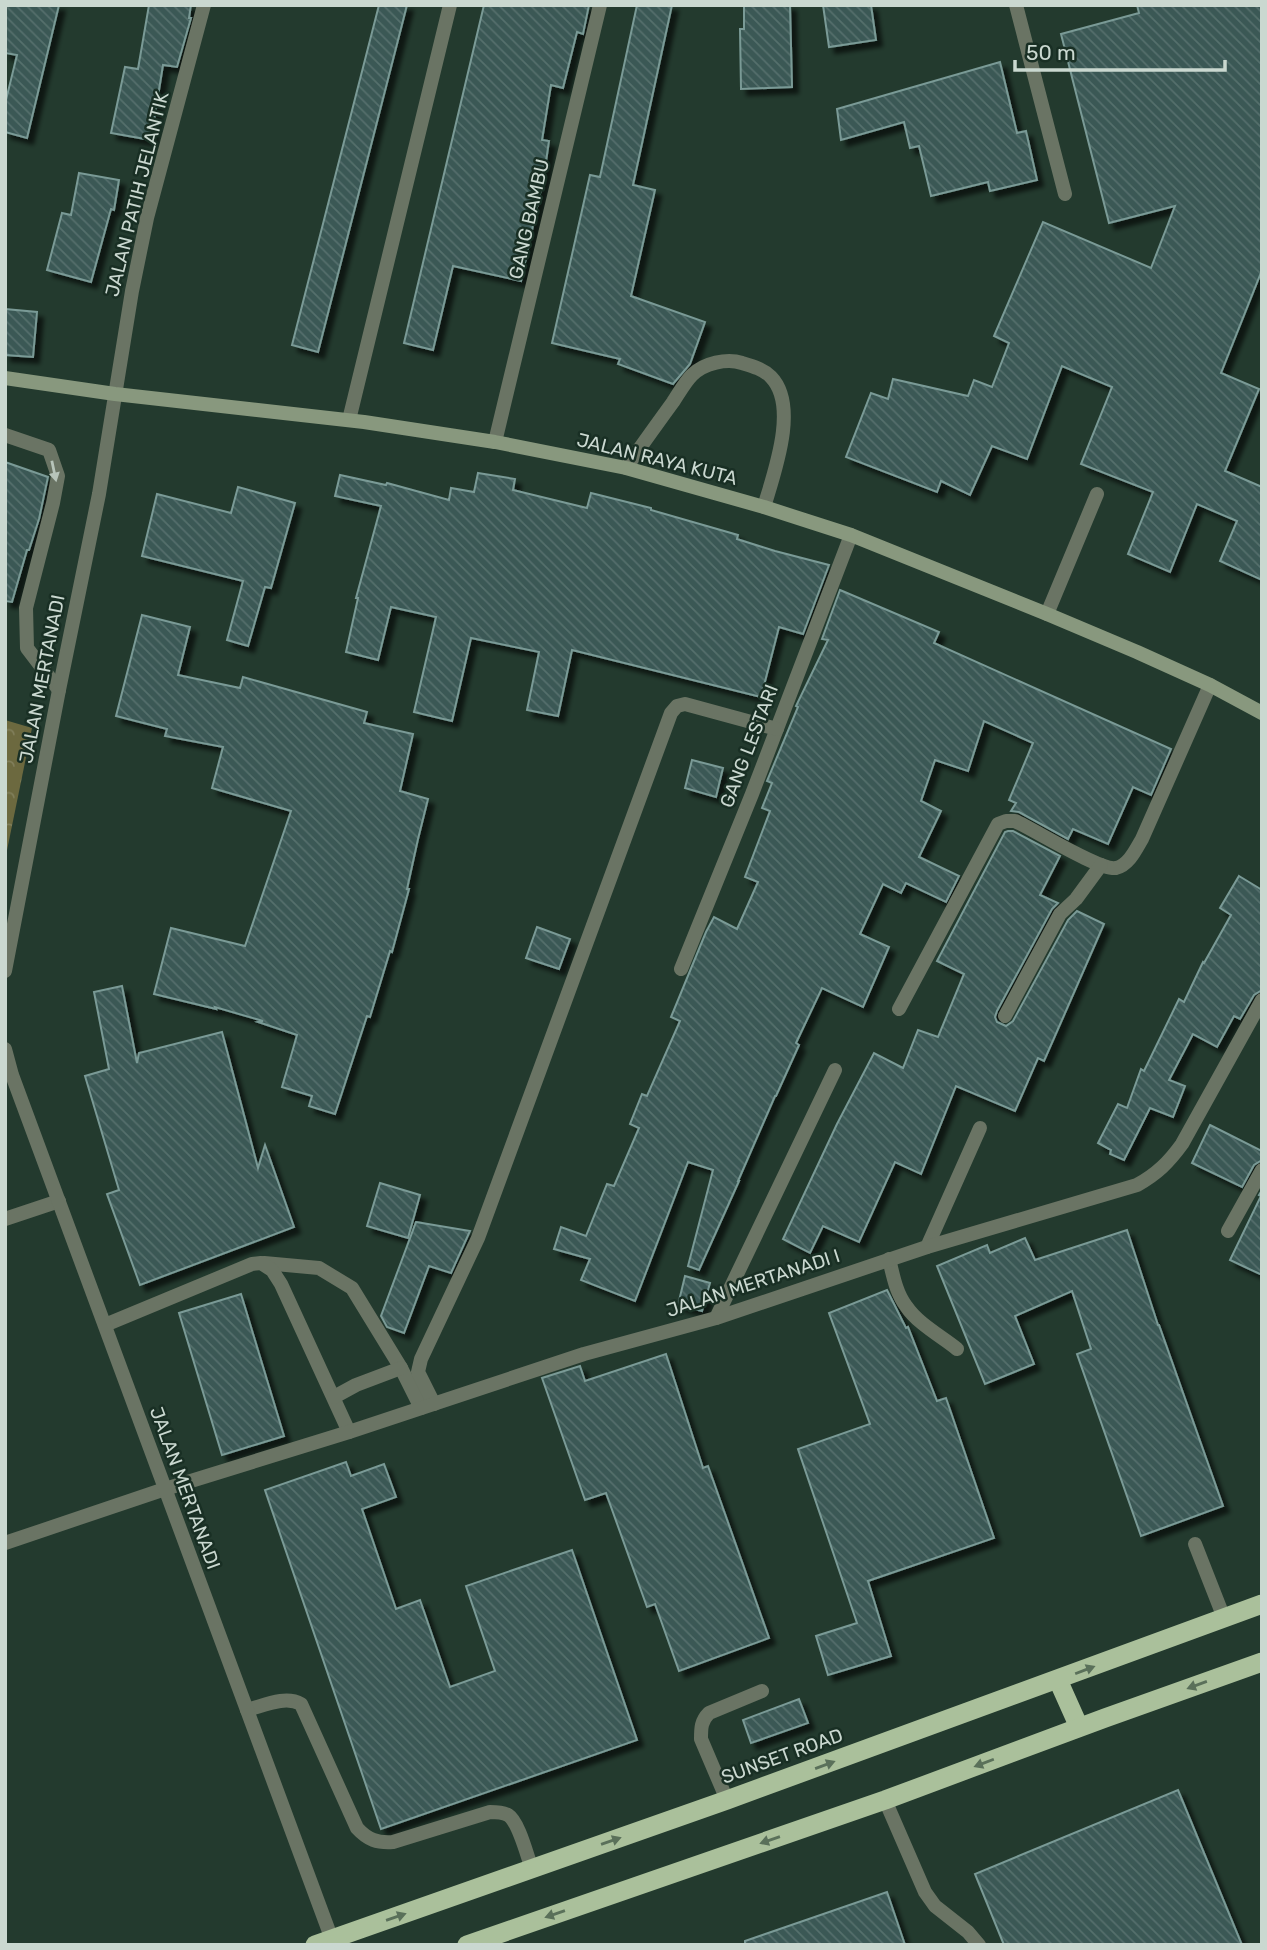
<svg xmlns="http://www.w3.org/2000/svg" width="1267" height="1950" font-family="Rubik,sans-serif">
<defs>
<pattern id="forest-crowns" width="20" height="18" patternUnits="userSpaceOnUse" patternTransform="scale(1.75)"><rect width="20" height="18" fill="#6c693f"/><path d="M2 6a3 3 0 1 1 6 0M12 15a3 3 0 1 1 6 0" fill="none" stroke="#807e5a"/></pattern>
<pattern id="building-back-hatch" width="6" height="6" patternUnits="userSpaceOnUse" patternTransform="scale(1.75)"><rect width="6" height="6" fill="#3a5855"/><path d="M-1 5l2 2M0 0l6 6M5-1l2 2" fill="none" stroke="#556f6c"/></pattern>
<filter id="shadow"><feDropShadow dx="6" dy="6" stdDeviation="2" flood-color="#0009"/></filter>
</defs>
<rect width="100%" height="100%" fill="#233a2e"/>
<path fill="url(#forest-crowns)" d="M 5,720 L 32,728 L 5,860 Z"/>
<g fill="url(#building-back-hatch)" stroke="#7a9a96" stroke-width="2" filter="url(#shadow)">
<path d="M 5,5 L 59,5 L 27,138 L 5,132 L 5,104 L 17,55 L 5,53 Z"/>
<path d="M 149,5 L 191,5 L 189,18 L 191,18 L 177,67 L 163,65 L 151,140 L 111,133 L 125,67 L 138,69 Z"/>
<path d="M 379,5 L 407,5 L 318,352 L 292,345 Z"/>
<path d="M 484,5 L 589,5 L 583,34 L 577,32 L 563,88 L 551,85 L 542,140 L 549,141 L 544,175 L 521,281 L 453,266 L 433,350 L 404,343 Z"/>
<path d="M 637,5 L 672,5 L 633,185 L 655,190 L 631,296 L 705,322 L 690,364 L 673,384 L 618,364 L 620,359 L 552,343 L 590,175 L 600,177 Z"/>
<path d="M 744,5 L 790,5 L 792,87 L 741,89 L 740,29 L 744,29 Z"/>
<path d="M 823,5 L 871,5 L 876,40 L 829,47 Z"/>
<path d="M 1137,5 L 1262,5 L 1262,270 L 1221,373 L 1259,389 L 1225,471 L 1262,487 L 1262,580 L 1220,561 L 1237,521 L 1197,504 L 1170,572 L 1128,554 L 1153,492 L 1081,464 L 1112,387 L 1062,366 L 1027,459 L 992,446 L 970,495 L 941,481 L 937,492 L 846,457 L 871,393 L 888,399 L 893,379 L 968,396 L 974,380 L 992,387 L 1009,343 L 994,336 L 1043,222 L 1151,268 L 1175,206 L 1109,223 L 1061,34 L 1139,13 Z"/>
<path d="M 1000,62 L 1017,133 L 1026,131 L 1037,180 L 990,191 L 988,182 L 931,196 L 919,146 L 910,148 L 904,122 L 841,140 L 837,109 Z"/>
<path d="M 79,173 L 119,180 L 114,210 L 111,209 L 91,282 L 47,270 L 62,213 L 71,215 Z"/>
<path d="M 5,309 L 37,312 L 33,357 L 5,355 Z"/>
<path d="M 5,462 L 48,477 L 39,519 L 29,550 L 27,550 L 12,602 L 5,601 Z"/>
<path d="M 478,473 L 515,479 L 513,490 L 587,508 L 591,493 L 651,508 L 651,510 L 738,535 L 737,539 L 775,551 L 829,565 L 803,634 L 779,627 L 761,697 L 572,650 L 558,716 L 527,710 L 539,652 L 471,638 L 452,721 L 414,712 L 436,617 L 391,607 L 378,660 L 346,652 L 358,598 L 356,598 L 381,506 L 335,496 L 340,475 L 386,485 L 387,483 L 449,500 L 451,488 L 474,492 Z"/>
<path d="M 238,487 L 295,503 L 271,588 L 265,587 L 248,646 L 227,640 L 243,581 L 142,556 L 157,494 L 231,513 Z"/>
<path d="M 840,590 L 939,632 L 934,643 L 1171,749 L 1151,795 L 1133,787 L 1108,844 L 1073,829 L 1068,839 L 1019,812 L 1011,811 L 1016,803 L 1009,800 L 1033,743 L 984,721 L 968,771 L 935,760 L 921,801 L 941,811 L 919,857 L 959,876 L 946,902 L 906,883 L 901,893 L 883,884 L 860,934 L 889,947 L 863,1007 L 822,988 L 796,1043 L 799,1045 L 776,1096 L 775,1096 L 738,1181 L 739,1181 L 699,1270 L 688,1266 L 713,1170 L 688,1162 L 635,1301 L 581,1280 L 590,1259 L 554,1249 L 561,1227 L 586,1236 L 607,1184 L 614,1186 L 639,1128 L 630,1124 L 642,1094 L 647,1096 L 680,1021 L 671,1017 L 706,932 L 714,917 L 737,929 L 758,882 L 745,877 L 770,811 L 762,808 L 772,783 L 767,781 L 798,707 L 796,706 L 828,640 L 822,639 Z"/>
<path d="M 142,615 L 190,627 L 178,675 L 240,688 L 243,677 L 367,712 L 364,723 L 413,734 L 400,791 L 428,799 L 418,839 L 407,889 L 409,889 L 392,952 L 390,951 L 370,1017 L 367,1016 L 335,1114 L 309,1106 L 312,1096 L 282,1087 L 297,1035 L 258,1022 L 263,1021 L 215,1007 L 216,1009 L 154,994 L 171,928 L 245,946 L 291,811 L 212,788 L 223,747 L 165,736 L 167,729 L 116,716 Z"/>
<path d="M 692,760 L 723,768 L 716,797 L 685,788 Z"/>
<path d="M 1008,831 L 1013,831 L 1060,856 L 1040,895 L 1058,903 L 1052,909 L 997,1011 L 995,1017 L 997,1022 L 1006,1026 L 1013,1021 L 1068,920 L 1077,911 L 1104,924 L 1044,1061 L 1038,1058 L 1015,1111 L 956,1086 L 921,1174 L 895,1162 L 859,1242 L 823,1226 L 810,1253 L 783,1239 L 837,1124 L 874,1053 L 903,1068 L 918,1030 L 938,1037 L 964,974 L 937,961 L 1005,832 Z"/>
<path d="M 1239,876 L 1262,890 L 1262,990 L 1254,995 L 1240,1019 L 1234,1016 L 1217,1047 L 1193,1034 L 1169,1080 L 1185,1086 L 1173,1117 L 1150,1108 L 1124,1160 L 1110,1154 L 1111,1150 L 1098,1143 L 1118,1104 L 1127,1108 L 1141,1069 L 1144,1071 L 1179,999 L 1184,1002 L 1203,962 L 1204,963 L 1231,915 L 1220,908 Z"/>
<path d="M 537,927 L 570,939 L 559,969 L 526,958 Z"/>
<path d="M 122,986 L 137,1063 L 139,1053 L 222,1032 L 258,1168 L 265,1145 L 294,1227 L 140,1285 L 107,1194 L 119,1190 L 85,1076 L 109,1069 L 94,992 Z"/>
<path d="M 1210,1125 L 1262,1151 L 1262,1160 L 1254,1165 L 1242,1187 L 1192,1163 Z"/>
<path d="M 380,1183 L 420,1195 L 408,1238 L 367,1226 Z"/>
<path d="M 1262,1190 L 1262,1275 L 1230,1260 L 1261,1196 L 1259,1195 Z"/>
<path d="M 416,1222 L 470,1231 L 451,1273 L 429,1266 L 404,1333 L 387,1327 L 381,1316 Z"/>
<path d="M 1127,1230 L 1158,1325 L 1159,1325 L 1223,1506 L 1141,1536 L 1077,1354 L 1091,1349 L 1072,1291 L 1015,1316 L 1034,1364 L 985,1384 L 937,1266 L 987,1245 L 990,1253 L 1025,1238 L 1035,1260 Z"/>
<path d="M 685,1276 L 710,1283 L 702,1311 L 678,1305 Z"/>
<path d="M 887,1290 L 906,1328 L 908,1327 L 937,1401 L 946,1398 L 994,1538 L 868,1581 L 891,1656 L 828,1675 L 816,1636 L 857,1623 L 798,1449 L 870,1424 L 829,1313 Z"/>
<path d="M 241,1294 L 284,1436 L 222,1455 L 179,1313 Z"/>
<path d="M 666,1354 L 703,1468 L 708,1466 L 769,1638 L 679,1671 L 655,1604 L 647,1607 L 606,1493 L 585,1500 L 542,1378 L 580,1366 L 585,1381 Z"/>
<path d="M 346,1462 L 351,1476 L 384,1464 L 396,1497 L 362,1509 L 396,1609 L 420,1600 L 450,1687 L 495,1671 L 466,1586 L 572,1550 L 637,1740 L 381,1829 L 265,1490 Z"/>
<path d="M 799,1699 L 808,1723 L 751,1743 L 743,1720 Z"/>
<path d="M 1178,1790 L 1242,1945 L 1004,1945 L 975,1874 Z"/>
<path d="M 887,1892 L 905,1945 L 745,1945 L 745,1941 Z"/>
</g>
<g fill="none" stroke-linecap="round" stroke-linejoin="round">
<g stroke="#6a7464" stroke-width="14">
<path d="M 349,420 L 450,5"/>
<path d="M 5,435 L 49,450 L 58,476 L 53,503 L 26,608 L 27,648 L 59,690"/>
<path d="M 626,468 C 641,446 657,424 673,402 C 679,393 685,382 692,375 C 704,363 727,358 742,363 C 752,366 763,369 771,377 C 799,406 774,473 764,507"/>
<path d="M 1047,614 L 1097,494"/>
<path d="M 899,1009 L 998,824 L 1006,821 L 1015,821 C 1035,830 1100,871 1116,868 C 1129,865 1136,849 1142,839 L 1210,685"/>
<path d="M 1005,1016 L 1060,914 L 1076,899 L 1101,865"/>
<path d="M 927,1247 L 980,1128"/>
<path d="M 889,1259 C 893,1275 896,1293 906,1306 C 918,1324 941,1336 957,1349"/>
<path d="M 264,1263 L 319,1268 L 352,1288 L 401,1368 L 421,1408"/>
<path d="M 716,1318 L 835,1070"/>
<path d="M 105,1325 L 252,1264 L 261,1263 L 272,1270 L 281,1284 L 349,1432"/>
<path d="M 334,1397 L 356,1385 L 401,1368"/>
<path d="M 1195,1544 L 1224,1618"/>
<path d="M 247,1710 C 263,1706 285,1695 301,1704 L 357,1828 C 368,1840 377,1843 393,1842 L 490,1812 C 496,1812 502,1812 508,1815 C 519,1822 527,1856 532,1869"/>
<path d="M 727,1800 L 701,1739 C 701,1728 701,1721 709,1713 L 762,1691"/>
<path d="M 885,1800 L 925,1892 L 935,1906 L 968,1932 L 979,1945"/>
</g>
<g stroke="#6a7464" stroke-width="14">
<path d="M 1016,5 L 1065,194"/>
<path d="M 495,442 L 600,5"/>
<path d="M 681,969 L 752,794 L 851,535"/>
<path d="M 5,1219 L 59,1201"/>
<path d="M 1228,1231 L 1262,1170"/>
<path d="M 434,1404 L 418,1372 L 421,1359 L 478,1238 L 671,713 L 677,706 L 685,704 L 777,729"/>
<path d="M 5,1543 L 165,1489 L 349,1432 L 584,1354 L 716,1318 L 927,1247 L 1137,1185 C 1157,1174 1169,1162 1182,1144 L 1262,1000"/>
</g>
<g stroke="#6a7464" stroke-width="14">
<path d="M 5,971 L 59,690 L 99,494 L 132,291 L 147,218 L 204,5"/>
<path d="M 5,1049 L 12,1075 L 334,1945"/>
</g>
<path stroke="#88987e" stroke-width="14" d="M 5,378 L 115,394 L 364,422 L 495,442 L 626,468 L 764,507 L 851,535 L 1047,614 L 1137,652 L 1210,685 L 1262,713"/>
<g stroke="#aac09b" stroke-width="19">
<path d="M 1058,1680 L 1079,1727"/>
<path d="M 315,1945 L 727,1800 L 1262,1604"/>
<path d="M 467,1945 L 885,1800 L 1105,1718 L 1262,1662"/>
</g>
</g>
<defs><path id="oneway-solid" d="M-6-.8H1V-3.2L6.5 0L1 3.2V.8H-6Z" transform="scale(1.75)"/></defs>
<use fill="#b7c4ba" href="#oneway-solid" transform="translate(54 471) rotate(78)"/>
<g fill="#5a705a">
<use href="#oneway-solid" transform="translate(1085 1670) rotate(-21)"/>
<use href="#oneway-solid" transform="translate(1197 1685) rotate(160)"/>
<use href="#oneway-solid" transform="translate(984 1763) rotate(159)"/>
<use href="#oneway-solid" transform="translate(825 1765) rotate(-20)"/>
<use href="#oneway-solid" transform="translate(770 1840) rotate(161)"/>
<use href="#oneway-solid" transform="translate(611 1841) rotate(-19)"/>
<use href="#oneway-solid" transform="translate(555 1914) rotate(161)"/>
<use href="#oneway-solid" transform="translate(396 1917) rotate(-19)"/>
</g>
<g text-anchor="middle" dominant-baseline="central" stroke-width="5" stroke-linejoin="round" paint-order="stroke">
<g font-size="19" fill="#cad8d0" stroke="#192f24">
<text transform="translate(137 194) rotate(-76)">JALAN PATIH JELANTIK</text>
<text transform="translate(529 219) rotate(-77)">GANG BAMBU</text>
<text transform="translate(657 459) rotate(14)">JALAN RAYA KUTA</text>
<text transform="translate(42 679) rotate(-79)">JALAN MERTANADI</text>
<text transform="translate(749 746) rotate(-69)">GANG LESTARI</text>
<text transform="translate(753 1283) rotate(-18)">JALAN MERTANADI I</text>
<text transform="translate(185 1488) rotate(70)">JALAN MERTANADI</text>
<text transform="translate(782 1756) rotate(-20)">SUNSET ROAD</text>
</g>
</g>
<rect width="1267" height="1950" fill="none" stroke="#cad8d0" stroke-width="14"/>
<path d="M1015 60v10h210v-10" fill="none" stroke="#cad8d0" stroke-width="3.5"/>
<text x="1026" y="60" font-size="21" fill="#cad8d0" stroke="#192f24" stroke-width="5" paint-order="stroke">50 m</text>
</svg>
